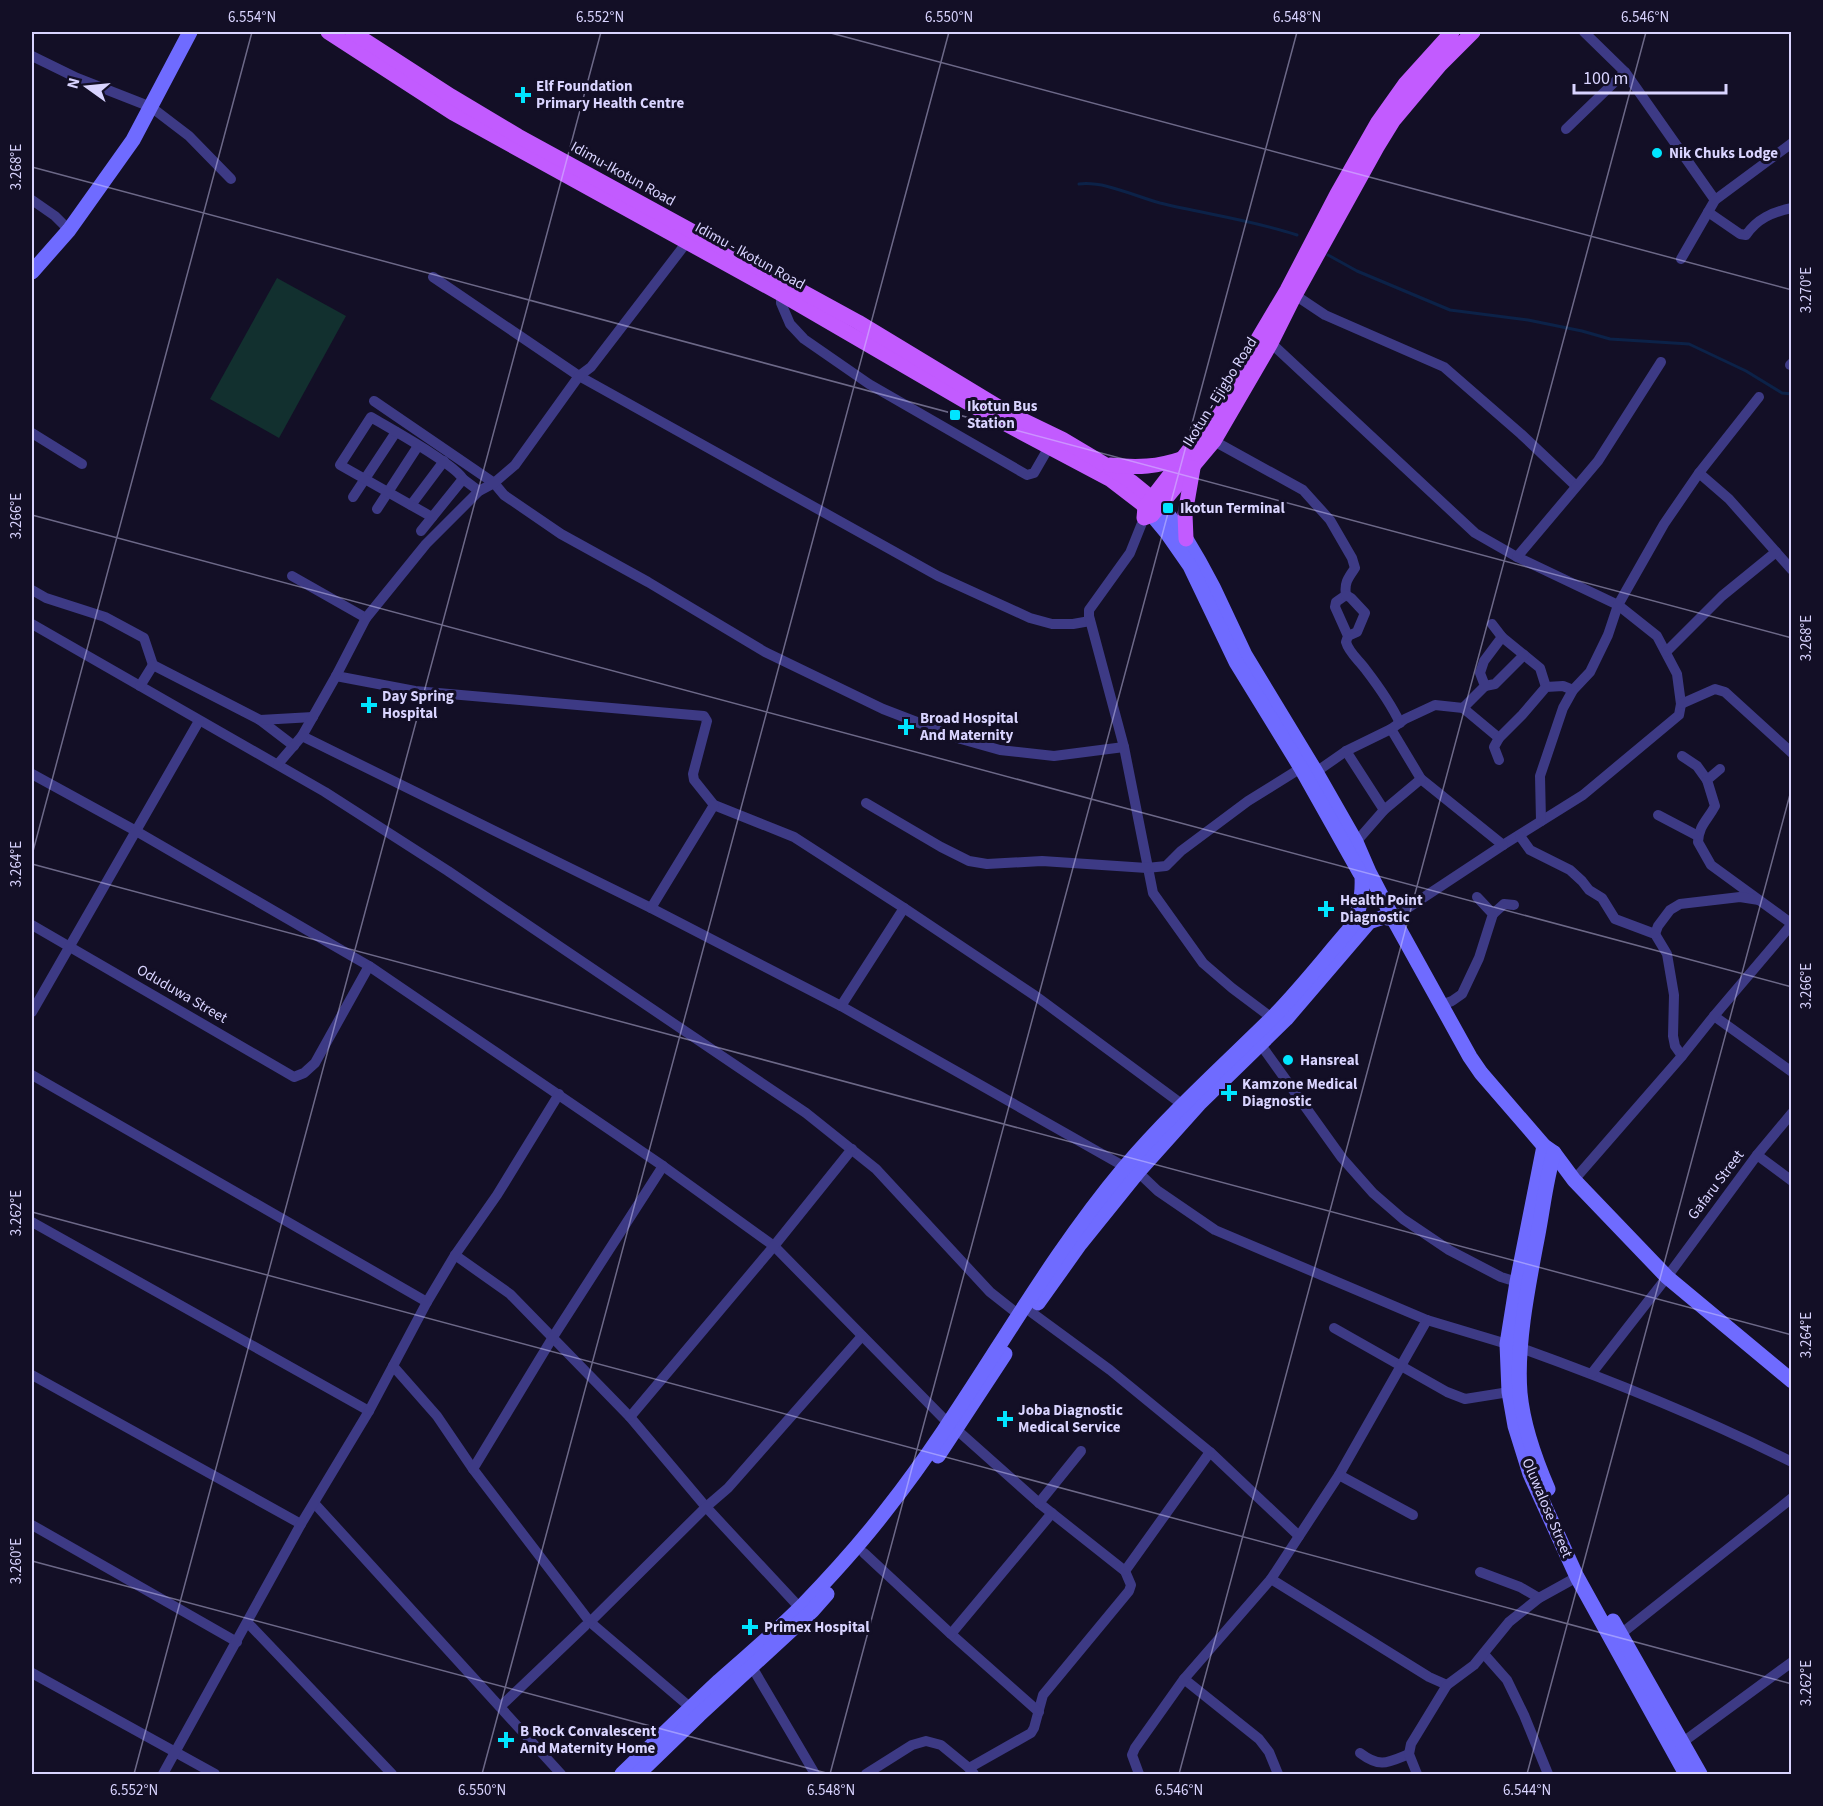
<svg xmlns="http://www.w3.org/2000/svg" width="1823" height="1806" font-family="'Source Sans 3',sans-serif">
<rect width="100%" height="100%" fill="#130f26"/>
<path fill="#12302f" d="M 277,278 L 346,316 L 279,438 L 210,399 Z"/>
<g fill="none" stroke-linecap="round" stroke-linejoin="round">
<g stroke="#0c2248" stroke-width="3">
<path d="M 1079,184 C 1105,181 1134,196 1160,203 C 1205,214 1252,220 1297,235"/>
<path d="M 1328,255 L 1357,271 L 1450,310 L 1528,320 L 1582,331 L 1610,339 L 1689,344 L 1746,371 L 1782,393 L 1792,394"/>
</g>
<g stroke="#3d3a85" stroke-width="10">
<path d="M 1584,32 L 1625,72 L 1715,200"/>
<path d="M 32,56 L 77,78 L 151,107 L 189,136 L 231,179"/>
<path d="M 1566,129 L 1625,72"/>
<path d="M 32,200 L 55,216 L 69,230"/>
<path d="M 1708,212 L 1740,234 L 1746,235 C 1757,219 1772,212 1792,208"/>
<path d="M 1681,259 L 1715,200 L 1792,143"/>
<path d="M 433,277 L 579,376 L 938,576 L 1030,618 L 1052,624 L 1073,624 L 1090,621"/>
<path d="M 781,294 L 781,303 L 790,324 L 804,339 L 869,384 L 1027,475 L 1034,473 L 1049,447"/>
<path d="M 1295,295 L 1325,315 L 1444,367 L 1521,434 L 1576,486"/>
<path d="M 1271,343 L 1475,533 L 1517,557 L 1618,605 L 1657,636 L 1677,674 L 1681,704 L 1679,715 L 1583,795 L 1503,845 L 1388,921"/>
<path d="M 1790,365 L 1792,363"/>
<path d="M 374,401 L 494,483 L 504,495 L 561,534 L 648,582 L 765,652 L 883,709 L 961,739 L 1000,750 L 1054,756 L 1124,747"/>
<path d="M 32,433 L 82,464"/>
<path d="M 1214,441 L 1303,490 L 1330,520 L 1352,558 L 1355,568 C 1348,578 1344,583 1346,595 L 1336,602 L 1335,607 L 1348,636 L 1346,642 C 1349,653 1359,660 1366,670 C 1379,687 1391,704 1400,723"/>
<path d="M 1699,473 L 1729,499 L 1792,570"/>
<path d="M 353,497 L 396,432"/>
<path d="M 411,505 L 444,461"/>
<path d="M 377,509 L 418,446"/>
<path d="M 432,517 L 340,465 L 371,417 C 389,428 455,464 463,479"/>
<path d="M 1144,518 L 1130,553 L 1089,610 L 1089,616 L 1124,747 L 1153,893 L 1203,963 L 1232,988 L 1272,1018"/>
<path d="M 421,531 L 463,479 L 479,491"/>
<path d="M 1517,557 L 1598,461 L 1661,362"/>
<path d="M 292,576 L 366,618"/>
<path d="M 32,590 L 46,598 L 105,617 L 144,638 L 153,665"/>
<path d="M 1346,595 L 1351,598 L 1365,613 L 1357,632 L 1348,636"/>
<path d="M 32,624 L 325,792 L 448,871 L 806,1113 L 876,1169 L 990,1292 L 1018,1314"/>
<path d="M 1502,637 L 1540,668 L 1546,687"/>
<path d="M 1666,652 L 1722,596 L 1776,552"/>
<path d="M 336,676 L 415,691 L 704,716 L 707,721 L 693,774 L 694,780 L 714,805 L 794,837 L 904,908 L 1037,997 L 1183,1105"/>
<path d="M 140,686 L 153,665 L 260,720 L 294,746"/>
<path d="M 1485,686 L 1495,684 L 1524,655"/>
<path d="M 1681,704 L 1715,689 L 1725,692 L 1792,753"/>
<path d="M 1463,708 L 1499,738"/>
<path d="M 260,720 L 313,717"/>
<path d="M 1391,729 L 1421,779 L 1503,845"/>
<path d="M 302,736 L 651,908 L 841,1006 L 1125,1167"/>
<path d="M 1346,751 L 1384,810"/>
<path d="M 1682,756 L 1697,766 L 1707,780"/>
<path d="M 1499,760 L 1494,747 L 1499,738 L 1522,715 L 1546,687 L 1563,686 L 1573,690"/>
<path d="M 278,764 L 302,736 L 336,676 L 366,618 L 426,544 L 479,491 L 494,483 L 515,465 L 579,376 L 591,367 L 687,242"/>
<path d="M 1720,769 L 1707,780 L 1715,806 C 1707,821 1699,825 1698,842 L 1711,865 L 1792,924"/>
<path d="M 1316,772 L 1346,751 L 1391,729 L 1405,719 L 1435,705 L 1463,708 L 1485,686 L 1480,673 L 1484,661 L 1502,637 L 1492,624"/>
<path d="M 32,774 L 136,831 L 369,966 L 663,1166 L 774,1246 L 948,1423"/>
<path d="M 866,803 L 941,847 L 969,861 L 987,864 L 1042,861 L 1147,868 L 1166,866 L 1181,851 L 1248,801 L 1301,768"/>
<path d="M 1658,815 L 1698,836"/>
<path d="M 1541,821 L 1540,776 L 1563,708 L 1573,690 L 1590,672 L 1608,635 L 1618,605 L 1664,524 L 1699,473 L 1759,397"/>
<path d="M 1520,836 L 1530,850 L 1570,870 L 1582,881 L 1589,890 L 1602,898 L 1615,919 L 1655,934 L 1667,954 L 1674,995 L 1673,1036 L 1675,1046 L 1682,1056"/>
<path d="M 1356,842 L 1384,810 L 1421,779"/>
<path d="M 651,908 L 714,805"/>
<path d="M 1493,914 L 1504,904 L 1514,905"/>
<path d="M 32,925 L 294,1077 L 304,1073 L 315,1063 L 369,966"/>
<path d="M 1655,934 L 1658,926 L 1670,910 L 1680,904 L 1740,897 L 1759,900"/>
<path d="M 1441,1005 L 1452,1001 L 1462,994 L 1479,958 L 1493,914 L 1477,897"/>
<path d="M 841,1006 L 904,908"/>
<path d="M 32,1012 L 199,721"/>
<path d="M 1714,1016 L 1792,1072"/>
<path d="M 1261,1045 L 1342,1158 L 1373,1193 L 1403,1219 L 1449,1250 L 1501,1277 L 1517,1282"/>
<path d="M 32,1075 L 427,1302"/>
<path d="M 1757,1155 L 1792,1181"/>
<path d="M 1138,1172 L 1158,1191 L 1215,1230 L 1427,1320 L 1507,1344"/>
<path d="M 1574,1180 L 1682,1056 L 1714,1016 L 1792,924"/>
<path d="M 32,1222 L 369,1411"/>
<path d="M 455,1255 L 510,1294 L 630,1417 L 706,1507 L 800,1608"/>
<path d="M 1031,1312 L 1110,1370 L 1210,1452 L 1299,1536"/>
<path d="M 1334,1328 L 1447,1392 L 1465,1399 L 1509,1392"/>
<path d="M 1521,1348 C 1613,1381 1704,1418 1792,1462"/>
<path d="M 393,1366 L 437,1416 L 473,1469 L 590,1622 L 691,1708"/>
<path d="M 1592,1373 L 1667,1277 L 1757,1155 L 1792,1113"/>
<path d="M 32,1375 L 301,1524"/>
<path d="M 630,1417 L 774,1246 L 852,1149"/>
<path d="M 957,1430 L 1039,1503 L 1125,1571 L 1131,1585 L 1129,1591 L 1043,1695 L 1034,1728 L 1031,1733 L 969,1768"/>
<path d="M 473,1469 L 553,1337 L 663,1166"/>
<path d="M 1339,1475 L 1413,1515"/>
<path d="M 1039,1503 L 1081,1451"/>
<path d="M 315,1504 L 561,1774"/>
<path d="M 32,1525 L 237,1642"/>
<path d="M 864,1553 L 951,1634 L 1039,1712"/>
<path d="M 1125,1571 L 1210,1452"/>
<path d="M 1480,1572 L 1520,1587 L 1539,1598"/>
<path d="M 1271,1579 L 1429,1677 L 1447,1685"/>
<path d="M 590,1622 L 706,1507 L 728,1488 L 862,1336"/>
<path d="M 248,1623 L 392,1774"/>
<path d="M 951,1634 L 1052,1513"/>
<path d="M 1617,1637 L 1792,1498"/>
<path d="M 1484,1654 L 1507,1680 L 1524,1715 L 1548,1774"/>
<path d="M 752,1667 L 815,1774"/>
<path d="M 32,1673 L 215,1774"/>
<path d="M 1184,1679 L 1259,1739 L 1269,1752 L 1278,1774"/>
<path d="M 501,1706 L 585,1626"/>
<path d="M 1683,1742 L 1792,1662"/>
<path d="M 1360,1753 C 1380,1768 1387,1763 1409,1754"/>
<path d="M 163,1774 L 301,1524 L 369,1411 L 427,1302 L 455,1255 L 497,1195 L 559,1094"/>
<path d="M 866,1774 L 912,1745 L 926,1741 L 941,1745 L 969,1768 L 974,1774"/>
<path d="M 1139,1774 L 1132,1755 L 1135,1748 L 1184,1679 L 1271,1579 L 1339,1475 L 1427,1320"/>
<path d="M 1417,1774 L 1409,1754 L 1411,1744 L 1447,1685 L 1474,1665 L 1509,1622 L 1539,1598 L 1577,1577"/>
</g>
<g stroke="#6f6bff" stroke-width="15">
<path d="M 32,272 L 69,230 L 133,140 L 190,32"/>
<path d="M 1161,505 L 1186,539 L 1199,561 L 1213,587 L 1245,655 L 1316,772 L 1356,842 L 1369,872 L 1393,918 L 1470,1057 L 1481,1073 L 1544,1146 L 1554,1153 L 1574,1180 L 1667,1277 L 1792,1381"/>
<path d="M 1152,515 L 1167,533 L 1190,566 L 1236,662 L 1301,768 L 1360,873"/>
<path d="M 1544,1146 L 1517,1282 L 1507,1344 L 1509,1392 L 1515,1426 L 1530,1474 L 1577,1577 L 1686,1774"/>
<path d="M 1038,1303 L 1080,1244 L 1138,1172 L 1199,1104 L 1286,1019 L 1369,922 L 1384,917"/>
<path d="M 938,1456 L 1005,1354"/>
<path d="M 1548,1489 C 1535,1459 1523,1425 1520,1393 C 1516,1344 1529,1282 1538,1234 C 1543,1208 1546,1179 1554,1153"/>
<path d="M 1613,1621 L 1700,1774"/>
<path d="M 622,1774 C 654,1743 686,1712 719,1681 C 747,1656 776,1632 802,1606 C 832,1575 861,1543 887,1509 C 973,1400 1035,1274 1124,1168 C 1169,1115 1221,1068 1270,1020 C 1298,992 1322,961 1348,931 C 1359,915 1363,897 1362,877"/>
<path d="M 638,1774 L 699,1715 L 812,1611 L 827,1594"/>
</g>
<g stroke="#c25bff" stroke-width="15">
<path d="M 328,32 L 453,113 L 781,294 L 989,415 L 1111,480 L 1141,503 L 1152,515"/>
<path d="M 352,32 L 451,96 L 518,136 L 858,322 L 1010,414 L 1062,439 L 1104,464 L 1132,482 L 1159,504"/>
<path d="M 1452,32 L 1405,84 L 1378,122 L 1337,194 L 1287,290 L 1202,433 L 1145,507 L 1144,518 L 1152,515 L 1214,441 L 1271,343 L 1295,295 L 1377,147 L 1393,121 L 1440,65 L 1473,32"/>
<path d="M 1110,465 C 1138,468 1157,467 1184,458"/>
<path d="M 1186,539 L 1185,514 L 1193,468"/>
</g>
</g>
<path fill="none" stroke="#d9d4ff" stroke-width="1.5" stroke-opacity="0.45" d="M 827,32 L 1792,290M 32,167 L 1792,638M 32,515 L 1792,987M 32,855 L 252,32M 32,864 L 1792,1335M 32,1212 L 1792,1684M 32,1561 L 830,1774M 134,1774 L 601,32M 482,1774 L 949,32M 830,1774 L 1297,32M 1179,1774 L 1646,32M 1527,1774 L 1792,787"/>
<g fill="#00e5ff" stroke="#130f26" stroke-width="2">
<path d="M520 86h6v6h6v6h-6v6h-6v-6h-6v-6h6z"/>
<circle cx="1657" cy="153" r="6"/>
<rect x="949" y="409" width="12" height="12" rx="3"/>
<rect x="1162" y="502" width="12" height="12" rx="3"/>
<path d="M366 696h6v6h6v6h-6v6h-6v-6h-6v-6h6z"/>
<path d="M903 718h6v6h6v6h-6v6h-6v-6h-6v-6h6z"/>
<path d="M1323 900h6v6h6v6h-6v6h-6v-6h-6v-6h6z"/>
<circle cx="1288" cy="1060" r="6"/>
<path d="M1226 1084h6v6h6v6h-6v6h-6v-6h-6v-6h6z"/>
<path d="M1002 1410h6v6h6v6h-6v6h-6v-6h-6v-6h6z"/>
<path d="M747 1618h6v6h6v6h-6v6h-6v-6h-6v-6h6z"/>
<path d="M503 1731h6v6h6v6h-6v6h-6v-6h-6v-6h6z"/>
</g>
<g text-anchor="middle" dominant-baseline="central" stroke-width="6" stroke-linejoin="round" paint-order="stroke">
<g font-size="15" font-weight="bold" fill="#d9d4ff" stroke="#130f26" text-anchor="start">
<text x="536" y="86">Elf Foundation<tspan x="536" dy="17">Primary Health Centre</tspan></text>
<text x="1669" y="153">Nik Chuks Lodge</text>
<text x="967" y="406">Ikotun Bus<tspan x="967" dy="17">Station</tspan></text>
<text x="1180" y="508">Ikotun Terminal</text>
<text x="382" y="696">Day Spring<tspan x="382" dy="17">Hospital</tspan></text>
<text x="920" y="718">Broad Hospital<tspan x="920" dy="17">And Maternity</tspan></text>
<text x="1340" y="900">Health Point<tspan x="1340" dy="17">Diagnostic</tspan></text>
<text x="1300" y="1060">Hansreal</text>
<text x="1242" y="1084">Kamzone Medical<tspan x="1242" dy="17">Diagnostic</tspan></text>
<text x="1018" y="1410">Joba Diagnostic<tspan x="1018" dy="17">Medical Service</tspan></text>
<text x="764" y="1627">Primex Hospital</text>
<text x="520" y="1731">B Rock Convalescent<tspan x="520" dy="17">And Maternity Home</tspan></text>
</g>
<g font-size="15" fill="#d9d4ff" stroke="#130f26">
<text transform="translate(623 174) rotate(29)">Idimu-Ikotun Road</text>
<text transform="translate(750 256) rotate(29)">Idimu - Ikotun Road</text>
<text transform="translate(1220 392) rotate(-58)">Ikotun - Ejigbo Road</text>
<text transform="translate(182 994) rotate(30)">Oduduwa Street</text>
<text transform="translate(1716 1185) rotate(-53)">Gafaru Street</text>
<text transform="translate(1547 1508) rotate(67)">Oluwalose Street</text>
</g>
</g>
<rect width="1823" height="1806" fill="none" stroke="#130f26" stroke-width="66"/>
<g transform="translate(87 87) rotate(285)" stroke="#130f26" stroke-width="4.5" paint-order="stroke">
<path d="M0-4.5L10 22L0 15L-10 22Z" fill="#d9d4ff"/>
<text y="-9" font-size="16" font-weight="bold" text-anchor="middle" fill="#d9d4ff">N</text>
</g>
<path d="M1574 84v9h152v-9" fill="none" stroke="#d9d4ff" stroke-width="3"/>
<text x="1583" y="84" font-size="18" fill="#d9d4ff" stroke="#130f26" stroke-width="4.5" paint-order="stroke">100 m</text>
<rect x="33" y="33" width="1757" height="1740" fill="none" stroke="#d9d4ff" stroke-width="2"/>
<g font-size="15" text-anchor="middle" fill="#d9d4ff">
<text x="252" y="22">6.554°N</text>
<text x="600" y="22">6.552°N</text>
<text x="949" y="22">6.550°N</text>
<text x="1297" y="22">6.548°N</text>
<text x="1645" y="22">6.546°N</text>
<text transform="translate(16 167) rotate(-90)" y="5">3.268°E</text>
<text transform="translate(1806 290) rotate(-90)" y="5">3.270°E</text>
<text transform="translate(16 516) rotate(-90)" y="5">3.266°E</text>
<text transform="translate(1806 638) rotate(-90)" y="5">3.268°E</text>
<text transform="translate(16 864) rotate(-90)" y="5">3.264°E</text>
<text transform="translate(1806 986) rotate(-90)" y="5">3.266°E</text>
<text transform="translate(16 1213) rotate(-90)" y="5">3.262°E</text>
<text transform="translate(1806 1335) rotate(-90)" y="5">3.264°E</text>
<text transform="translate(16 1561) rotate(-90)" y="5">3.260°E</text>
<text transform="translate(1806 1683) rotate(-90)" y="5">3.262°E</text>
<text x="134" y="1795">6.552°N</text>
<text x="482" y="1795">6.550°N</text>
<text x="831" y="1795">6.548°N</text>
<text x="1179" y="1795">6.546°N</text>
<text x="1527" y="1795">6.544°N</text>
</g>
</svg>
